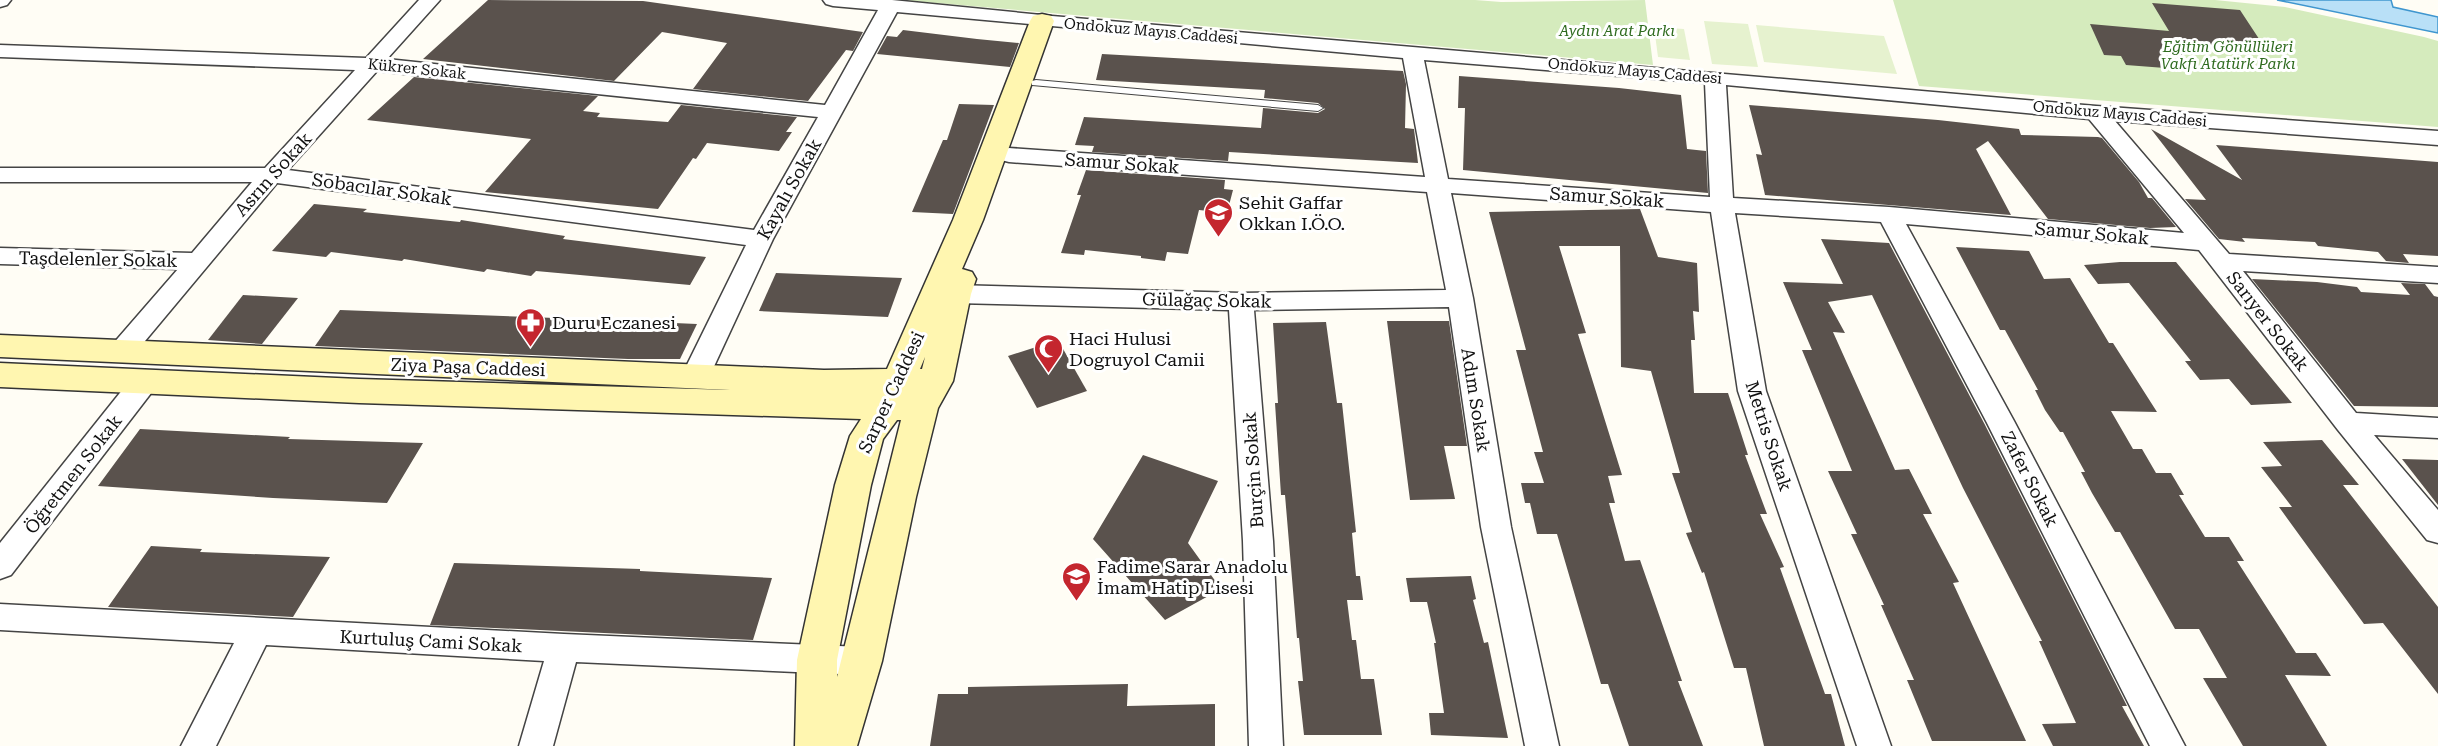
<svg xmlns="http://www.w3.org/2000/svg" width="2438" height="746" font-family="'Roboto Serif',serif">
<rect width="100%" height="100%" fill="#fffdf5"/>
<g fill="#d5ebbd">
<path d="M 901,0 L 1475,0 L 1501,2 L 1645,0 L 1653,65 Z"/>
<path d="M 1893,0 L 2215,0 L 2285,7 L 2424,37 L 2438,41 L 2438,127 L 1919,86 Z"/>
</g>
<g fill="#e6f2cf">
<path d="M 1704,21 L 1748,24 L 1758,67 L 1712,64 Z"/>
<path d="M 1756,25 L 1884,36 L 1897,74 L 1764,62 Z"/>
<path d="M 1654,27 L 1684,29 L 1690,60 L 1658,57 Z"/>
</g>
<path fill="#b9e0f7" stroke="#3f96cf" stroke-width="1.5" d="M 2277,0 L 2391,0 L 2393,7 L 2438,17 L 2438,33 Z"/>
<g fill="#5a524d">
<path d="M 488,0 L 643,1 L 863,32 L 853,51 L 846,50 L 808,101 L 693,89 L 727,43 L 662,32 L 614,81 L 423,59 Z"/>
<path d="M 2152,3 L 2240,10 L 2267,51 L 2175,42 L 2191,70 L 2126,65 L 2121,56 L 2104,55 L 2090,24 L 2169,31 Z"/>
<path d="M 903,30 L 977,39 L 1019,43 L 1010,67 L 877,54 L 887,36 L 897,37 Z"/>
<path d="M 1102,54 L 1403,71 L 1406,84 L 1405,128 L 1414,129 L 1418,163 L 1229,152 L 1228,161 L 1092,152 L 1094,146 L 1075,145 L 1084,117 L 1261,128 L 1263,108 L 1318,113 L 1325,109 L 1318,103 L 1264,98 L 1265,90 L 1096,80 Z"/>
<path d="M 1459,76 L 1619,88 L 1681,95 L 1687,149 L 1706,151 L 1708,193 L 1463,170 L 1465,108 L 1458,108 Z"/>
<path d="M 414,77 L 598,96 L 583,111 L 600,113 L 597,117 L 668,122 L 681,105 L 797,117 L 786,132 L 792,132 L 779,151 L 707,143 L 696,159 L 693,158 L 658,209 L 485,192 L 531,139 L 367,120 Z"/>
<path d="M 959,104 L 994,105 L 953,214 L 912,212 L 943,140 L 947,140 Z"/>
<path d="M 1749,105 L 1938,120 L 2019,129 L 2021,135 L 2098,137 L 2102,138 L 2139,182 L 2148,198 L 2152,198 L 2176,227 L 2150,228 L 2048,219 L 1988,141 L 1976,149 L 2011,215 L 1765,195 L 1756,154 L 1762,155 Z"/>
<path d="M 2151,129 L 2242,180 L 2216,145 L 2438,162 L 2438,256 L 2403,254 L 2409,263 L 2386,261 L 2378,252 L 2318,246 L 2315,242 L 2242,238 L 2245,242 L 2219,239 L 2185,199 L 2206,200 Z"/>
<path d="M 1086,170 L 1225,180 L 1224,189 L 1233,190 L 1227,213 L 1199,210 L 1188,254 L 1167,252 L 1165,261 L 1141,258 L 1141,256 L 1085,250 L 1084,255 L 1061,253 L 1081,195 L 1077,195 Z"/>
<path d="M 314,204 L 367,209 L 363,212 L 460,222 L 461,220 L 565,236 L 563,239 L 706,257 L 690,285 L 536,271 L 531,276 L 487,269 L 484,272 L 404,259 L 402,261 L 331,252 L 326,257 L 272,251 Z"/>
<path d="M 1640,209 L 1658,257 L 1697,263 L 1699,312 L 1693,311 L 1695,340 L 1691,340 L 1694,393 L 1728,393 L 1748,455 L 1745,455 L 1767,514 L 1760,514 L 1784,567 L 1780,568 L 1825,694 L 1831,694 L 1845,746 L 1764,746 L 1746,668 L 1734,668 L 1704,572 L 1702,573 L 1686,533 L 1692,532 L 1672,473 L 1680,473 L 1651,371 L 1621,367 L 1620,246 L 1559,246 L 1586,333 L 1578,334 L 1622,475 L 1608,476 L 1615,503 L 1609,503 L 1625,561 L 1640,560 L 1682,681 L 1678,681 L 1703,746 L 1629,746 L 1608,684 L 1601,684 L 1557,534 L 1537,534 L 1530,503 L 1525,503 L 1521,483 L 1544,483 L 1534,452 L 1543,452 L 1516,350 L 1526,350 L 1489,212 Z"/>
<path d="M 1821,239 L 1889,243 L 1984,423 L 2127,706 L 2122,706 L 2144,746 L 2053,746 L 2042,724 L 2076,723 L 2039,641 L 2042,641 L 1963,488 L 1872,295 L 1828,302 L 1845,333 L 1833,332 L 1895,470 L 1909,469 L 1932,514 L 1923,514 L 1959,582 L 1953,583 L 2026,741 L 1932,741 L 1907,680 L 1914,680 L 1881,605 L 1884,605 L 1851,534 L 1857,534 L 1828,471 L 1852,471 L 1802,350 L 1812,350 L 1783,282 L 1843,284 Z"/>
<path d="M 1956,247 L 2029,251 L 2044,279 L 2070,278 L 2109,343 L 2113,343 L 2157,412 L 2111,411 L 2133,449 L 2142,449 L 2156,473 L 2171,473 L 2184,495 L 2179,495 L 2205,537 L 2229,537 L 2244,561 L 2237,561 L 2296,653 L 2316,653 L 2331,676 L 2285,675 L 2327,746 L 2243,746 L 2203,678 L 2227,678 L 2199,629 L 2175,629 L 2120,532 L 2115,532 L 2092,493 L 2081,472 L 2085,472 L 2063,432 L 2060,432 L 2045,410 L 2035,390 L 2038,390 L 2005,330 L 2000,330 Z"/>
<path d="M 2120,262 L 2176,262 L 2292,403 L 2251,405 L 2229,379 L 2200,380 L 2185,361 L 2191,361 L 2129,283 L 2098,284 L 2084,265 Z"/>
<path d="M 776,273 L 902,278 L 888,317 L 759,311 Z"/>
<path d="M 2252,279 L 2317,282 L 2357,287 L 2361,292 L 2410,295 L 2401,283 L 2425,284 L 2434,296 L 2438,297 L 2438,407 L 2354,406 Z"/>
<path d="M 243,295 L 298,298 L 262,344 L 208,340 Z"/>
<path d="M 340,310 L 583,319 L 697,324 L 680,359 L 628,359 L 315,346 Z"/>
<path d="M 1387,321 L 1449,321 L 1467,446 L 1444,446 L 1455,499 L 1410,500 Z"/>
<path d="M 1326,322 L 1337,403 L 1342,403 L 1356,532 L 1352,533 L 1356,576 L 1360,576 L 1363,600 L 1347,600 L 1352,640 L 1356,640 L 1361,679 L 1374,679 L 1382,735 L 1304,735 L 1298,681 L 1303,681 L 1299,638 L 1297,638 L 1285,495 L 1281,495 L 1275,403 L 1278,403 L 1273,323 Z"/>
<path d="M 1058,340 L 1087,391 L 1037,408 L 1008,356 Z"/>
<path d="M 140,429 L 290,437 L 288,439 L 423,443 L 387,503 L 273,498 L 98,486 Z"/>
<path d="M 2322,440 L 2359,485 L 2343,485 L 2438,607 L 2438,694 L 2383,623 L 2364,624 L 2279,507 L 2292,507 L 2261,467 L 2282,466 L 2263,442 Z"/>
<path d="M 1143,455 L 1218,481 L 1188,543 L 1221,589 L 1165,620 L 1093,539 Z"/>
<path d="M 2402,459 L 2438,460 L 2438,505 Z"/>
<path d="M 151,546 L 202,549 L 200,552 L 330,557 L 293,617 L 108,607 Z"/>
<path d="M 454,563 L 640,569 L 640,571 L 772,578 L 753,640 L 430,625 Z"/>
<path d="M 1471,576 L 1476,599 L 1473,600 L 1484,643 L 1488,642 L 1508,738 L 1431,735 L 1429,713 L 1444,713 L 1434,643 L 1436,643 L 1427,602 L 1410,602 L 1406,578 Z"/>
<path d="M 1128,684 L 1127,706 L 1215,704 L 1215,746 L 930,746 L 938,694 L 968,694 L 968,687 Z"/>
</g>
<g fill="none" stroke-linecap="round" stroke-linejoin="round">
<defs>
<path id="lane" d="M 1036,80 L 1318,105 L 1323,108 L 1318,111 L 1032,85 L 1032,81 Z"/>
<g id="street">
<path d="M 0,0 L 11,0 L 7,5 L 0,7 Z"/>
<path d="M 419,0 L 440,0 L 387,59 L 825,105 L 878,10 L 833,6 L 826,4 L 823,0 L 892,0 L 1052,16 L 2096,106 L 2438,131 L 2438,145 L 2115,121 L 2229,254 L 2438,267 L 2438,283 L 2243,271 L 2356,413 L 2438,418 L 2438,438 L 2374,435 L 2438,510 L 2438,543 L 2427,540 L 2338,430 L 2199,250 L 1906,224 L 2014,421 L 2185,746 L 2150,746 L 1986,421 L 1881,222 L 1735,213 L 1766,391 L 1891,746 L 1857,746 L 1738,391 L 1711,212 L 1451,193 L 1473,298 L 1511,527 L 1559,746 L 1525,746 L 1481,527 L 1449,307 L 1254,310 L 1273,541 L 1283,746 L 1249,746 L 1243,541 L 1229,310 L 955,303 L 946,300 L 942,294 L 946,288 L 955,285 L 1241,293 L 1446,290 L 1427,192 L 1009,162 L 1001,160 L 998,155 L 1001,150 L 1009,148 L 1425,177 L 1403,58 L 897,12 L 773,239 L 710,375 L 706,382 L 696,385 L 686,382 L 682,375 L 746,245 L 277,183 L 130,359 L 121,361 L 112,359 L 108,352 L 112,345 L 178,269 L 0,264 L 0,248 L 192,253 L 252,182 L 0,182 L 0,168 L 265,168 L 355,70 L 0,57 L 0,45 L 366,58 ZM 1424,60 L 1705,83 L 1710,197 L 1448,179 ZM 377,71 L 818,117 L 754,230 L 288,170 ZM 1726,85 L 2089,119 L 2184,233 L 1889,207 L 1733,198 Z"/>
<path d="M 145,371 L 155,374 L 159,381 L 155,388 L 11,575 L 0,579 L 0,543 L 135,374 Z"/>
<path d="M 0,604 L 564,634 L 862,647 L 874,651 L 878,661 L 874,671 L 862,675 L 576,662 L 553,746 L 519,746 L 544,661 L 266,645 L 216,746 L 181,746 L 234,643 L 0,630 Z"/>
</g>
<path id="secondary" d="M 1042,14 L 1051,16 L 1054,21 L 983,220 L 962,269 L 972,272 L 976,279 L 971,294 L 953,381 L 938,408 L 916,497 L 882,661 L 857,746 L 795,746 L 797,660 L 835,485 L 850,436 L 861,419 L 359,403 L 0,387 L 0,363 L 359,379 L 730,390 L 0,357 L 0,335 L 824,370 L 887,369 L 953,220 L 1030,21 L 1033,16 ZM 925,357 L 922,369 L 920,369 ZM 897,420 L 901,420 L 837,677 L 837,660 L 871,485 L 883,439 Z"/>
</defs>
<use href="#lane" stroke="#444" stroke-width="2"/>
<use href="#street" stroke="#444" stroke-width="3"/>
<use href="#secondary" stroke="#333" stroke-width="3"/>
<use href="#lane" fill="#fff" fill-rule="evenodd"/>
<use href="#street" fill="#fff" fill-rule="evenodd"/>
<use href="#secondary" fill="#fff6b0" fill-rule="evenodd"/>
</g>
<defs>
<symbol id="school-pin" viewBox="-11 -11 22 30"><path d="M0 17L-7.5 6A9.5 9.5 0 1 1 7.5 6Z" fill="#c4262e" stroke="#fff"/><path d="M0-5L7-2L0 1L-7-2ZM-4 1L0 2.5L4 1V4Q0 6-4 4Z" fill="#fff"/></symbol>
<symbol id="pharmacy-pin" viewBox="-11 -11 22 30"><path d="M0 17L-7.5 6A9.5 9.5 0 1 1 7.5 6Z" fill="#c4262e" stroke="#fff"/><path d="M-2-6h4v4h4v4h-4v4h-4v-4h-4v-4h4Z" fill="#fff"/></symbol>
<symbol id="mosque-pin" viewBox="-11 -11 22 30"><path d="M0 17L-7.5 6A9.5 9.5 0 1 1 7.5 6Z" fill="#c4262e" stroke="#fff"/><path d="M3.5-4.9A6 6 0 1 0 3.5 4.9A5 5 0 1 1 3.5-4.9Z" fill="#fff"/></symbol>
</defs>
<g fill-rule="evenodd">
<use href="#school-pin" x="1202" y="196" width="33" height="45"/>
<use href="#pharmacy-pin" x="514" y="306" width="33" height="45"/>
<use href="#mosque-pin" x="1032" y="332" width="33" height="45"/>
<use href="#school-pin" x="1060" y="560" width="33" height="45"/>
</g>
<g text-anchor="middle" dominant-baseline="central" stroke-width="6" stroke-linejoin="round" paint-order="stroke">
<g font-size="15" fill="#111" stroke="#fff">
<text transform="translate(1151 31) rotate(5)">Ondokuz Mayıs Caddesi</text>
<text transform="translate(417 69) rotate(6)">Kükrer Sokak</text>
<text transform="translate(1635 71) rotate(5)">Ondokuz Mayıs Caddesi</text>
<text transform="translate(2120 114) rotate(5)">Ondokuz Mayıs Caddesi</text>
</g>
<g font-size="15" font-style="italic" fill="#2f6b1f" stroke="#fff">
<text x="1617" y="31">Aydın Arat Parkı</text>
<text x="2228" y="47">Eğitim Gönüllüleri<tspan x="2228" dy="17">Vakfı Atatürk Parkı</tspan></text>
</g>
<g font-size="18" fill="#111" stroke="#fff">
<text transform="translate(1122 163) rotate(4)">Samur Sokak</text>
<text transform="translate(273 174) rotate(-48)">Asrın Sokak</text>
<text transform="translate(382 189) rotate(8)">Sobacılar Sokak</text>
<text transform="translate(789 189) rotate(-61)">Kayalı Sokak</text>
<text transform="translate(1607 197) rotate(4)">Samur Sokak</text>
<text transform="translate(2092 233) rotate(5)">Samur Sokak</text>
<text transform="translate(98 259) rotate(1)">Taşdelenler Sokak</text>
<text transform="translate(1207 300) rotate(1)">Gülağaç Sokak</text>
<text transform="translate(2268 321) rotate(52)">Sarıyer Sokak</text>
<text transform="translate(468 367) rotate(2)">Ziya Paşa Caddesi</text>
<text transform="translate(891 392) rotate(-65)">Sarper Caddesi</text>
<text transform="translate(1476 400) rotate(81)">Adım Sokak</text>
<text transform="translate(1769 436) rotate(72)">Metris Sokak</text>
<text transform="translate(1253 470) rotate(-94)">Burçin Sokak</text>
<text transform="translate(73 474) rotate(-52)">Öğretmen Sokak</text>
<text transform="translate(2030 479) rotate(63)">Zafer Sokak</text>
<text transform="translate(431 641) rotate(3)">Kurtuluş Cami Sokak</text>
</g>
<g font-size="18" fill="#111" stroke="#fff" text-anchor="start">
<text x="1239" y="202">Sehit Gaffar<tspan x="1239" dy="21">Okkan I.Ö.O.</tspan></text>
<text x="552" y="322">Duru Eczanesi</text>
<text x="1069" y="338">Haci Hulusi<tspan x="1069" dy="21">Dogruyol Camii</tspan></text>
<text x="1097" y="566">Fadime Sarar Anadolu<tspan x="1097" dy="21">İmam Hatip Lisesi</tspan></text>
</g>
</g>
</svg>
